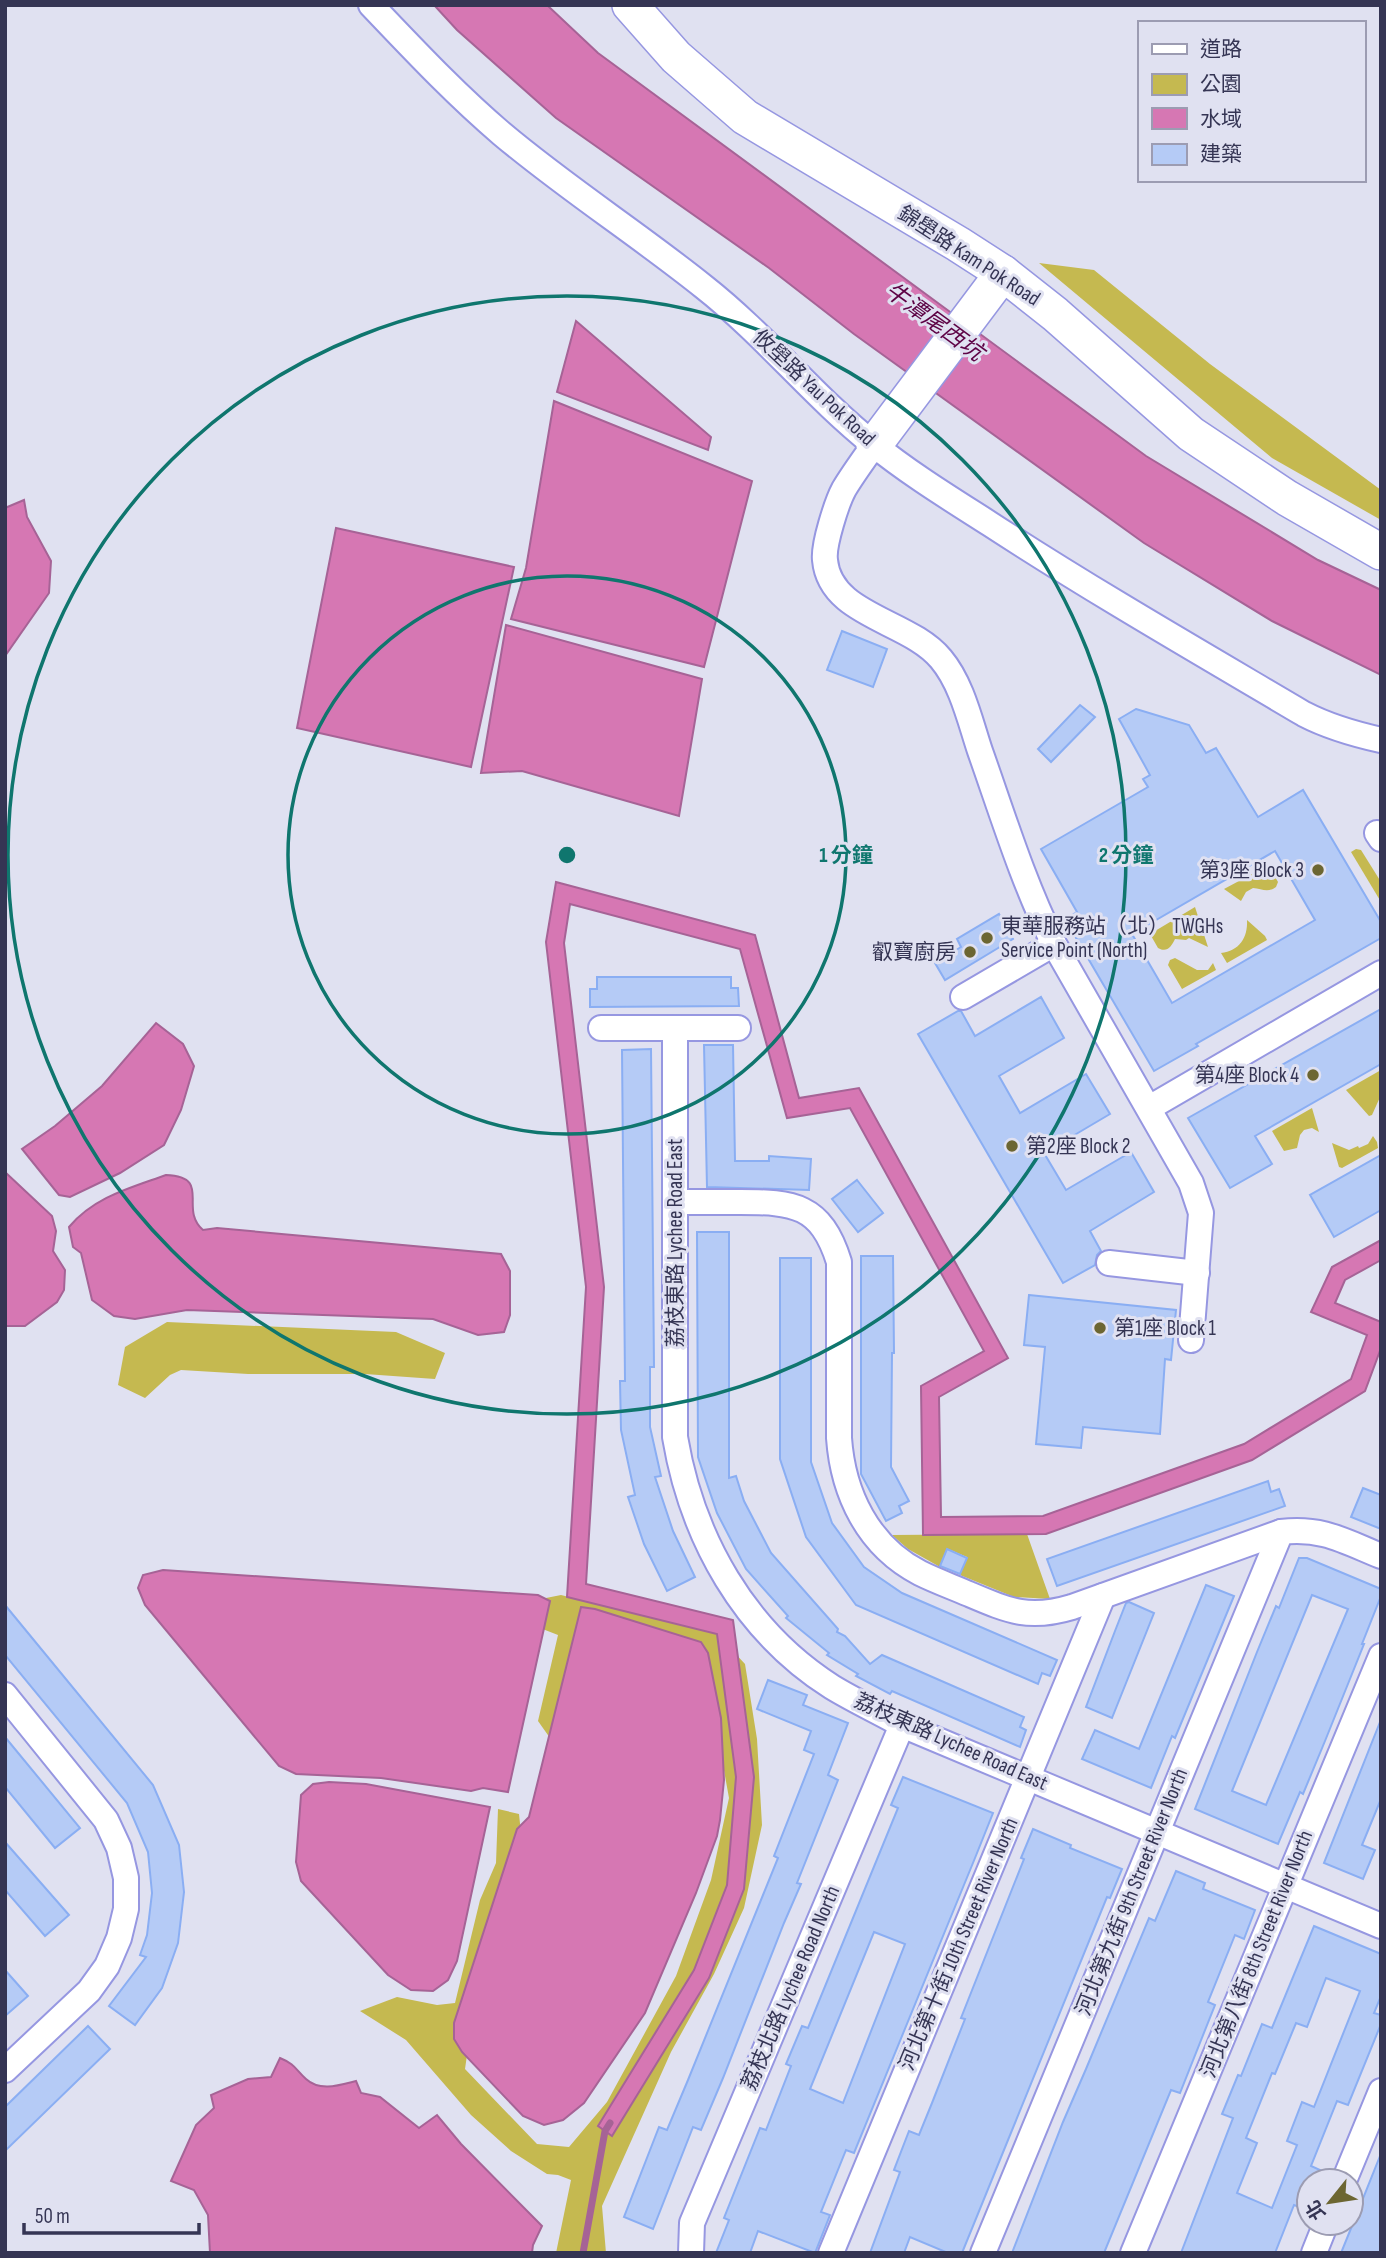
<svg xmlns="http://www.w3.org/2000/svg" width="1386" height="2258" font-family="'Sofia Sans Condensed','Noto Sans TC',sans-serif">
<rect width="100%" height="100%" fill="#e0e1f1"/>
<g fill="#c5b950">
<path d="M 1039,263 L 1094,270 L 1210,364 L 1381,490 L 1381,520 L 1272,458 Z"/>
<path d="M 1356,849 L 1361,850 L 1381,882 L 1381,902 L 1351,852 Z"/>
<path d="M 1267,866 L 1270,867 L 1278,882 L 1276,887 C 1268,893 1262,889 1253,888 L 1246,892 L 1241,901 L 1224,889 Z"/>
<path d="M 1195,907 L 1208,947 L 1189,938 L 1186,940 L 1175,939 C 1171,947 1167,953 1158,948 L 1150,934 Z"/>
<path d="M 1247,920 L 1265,936 L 1267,940 L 1227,963 L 1221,953 C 1239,951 1248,938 1247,920 Z"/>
<path d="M 1175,958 L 1197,970 L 1208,970 L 1213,963 L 1216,970 L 1182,989 L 1168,965 L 1170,960 Z"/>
<path d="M 1381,1070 L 1381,1095 L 1372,1115 L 1369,1116 L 1346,1090 Z"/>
<path d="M 1312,1108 L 1319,1132 L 1312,1128 L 1304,1130 L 1300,1135 L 1297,1148 L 1284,1151 L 1272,1131 Z"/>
<path d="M 1373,1136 L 1377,1142 L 1378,1148 L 1342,1168 L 1339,1167 L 1332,1143 L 1349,1150 L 1358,1146 L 1359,1148 L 1368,1144 Z"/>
<path d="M 167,1322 L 396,1332 L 445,1353 L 435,1379 L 365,1374 L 248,1374 L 181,1370 L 170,1375 L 145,1398 L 118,1385 L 125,1347 Z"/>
<path d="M 1027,1534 L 1050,1599 L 1014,1597 L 960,1575 L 967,1557 L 948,1549 L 940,1567 L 908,1549 L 892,1535 Z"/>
<path d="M 561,1595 L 717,1634 L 745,1664 L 757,1739 L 762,1825 L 744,1908 L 714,1974 L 671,2052 L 602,2206 L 606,2253 L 556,2253 L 571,2180 L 558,2175 L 547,2174 L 511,2151 L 471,2115 L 406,2040 L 360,2011 L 397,1997 L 437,2005 L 455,2003 L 480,1900 L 496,1863 L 498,1809 L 519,1814 L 523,1852 L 470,2034 L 465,2069 L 537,2144 L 569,2147 L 607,2102 L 676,1976 L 711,1880 L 729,1798 L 710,1693 L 562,1755 L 538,1721 L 558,1635 L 522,1621 L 516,1604 Z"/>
</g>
<g fill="#d677b3" stroke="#a66396" stroke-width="2">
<path d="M 434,5 L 547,5 L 598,53 L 1146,456 L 1318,560 L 1381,590 L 1381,675 L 1272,621 L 1144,543 L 854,334 L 769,268 L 556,118 L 457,30 Z"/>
<path d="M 576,321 L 711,437 L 708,450 L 557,392 Z"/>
<path d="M 554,401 L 752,481 L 704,667 L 511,619 L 526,568 Z"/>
<path d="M 24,500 L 27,517 L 51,561 L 49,593 L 5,656 L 5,508 Z"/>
<path d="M 336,528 L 514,567 L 471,767 L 297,728 Z"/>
<path d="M 506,625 L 702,679 L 679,816 L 522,771 L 481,773 Z"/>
<path d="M 556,882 L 755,935 L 799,1098 L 859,1088 L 1008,1358 L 939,1397 L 941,1517 L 1043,1516 L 1244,1444 L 1351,1379 L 1367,1335 L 1311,1312 L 1332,1267 L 1381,1240 L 1381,1260 L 1345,1280 L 1335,1303 L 1381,1322 L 1381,1348 L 1365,1391 L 1252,1460 L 1046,1534 L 923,1535 L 921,1386 L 984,1351 L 850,1108 L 787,1118 L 740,949 L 570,904 L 564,943 L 604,1287 L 586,1584 L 733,1620 L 754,1777 L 744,1889 L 709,1978 L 612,2136 L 598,2126 L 694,1970 L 727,1885 L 736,1777 L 717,1634 L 567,1597 L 586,1287 L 546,942 Z"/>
<path d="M 156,1023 L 183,1044 L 194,1066 L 181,1110 L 164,1145 L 120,1173 L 70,1197 L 59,1195 L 22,1149 L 55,1126 L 102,1086 Z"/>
<path d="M 5,1172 L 52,1216 L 56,1231 L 53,1251 L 65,1270 L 64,1290 L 57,1302 L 25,1326 L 5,1326 Z"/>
<path d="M 166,1175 C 213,1177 178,1208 203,1230 L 217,1228 L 501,1254 L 510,1271 L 510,1315 L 504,1332 L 478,1335 L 433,1319 L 187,1310 L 135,1319 L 114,1316 L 92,1300 L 81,1253 L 73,1247 L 69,1227 C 94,1197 130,1188 166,1175 Z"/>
<path d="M 163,1570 L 538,1595 L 550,1601 L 508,1792 L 483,1788 L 471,1791 L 381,1778 L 296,1774 L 279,1766 L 145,1605 L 138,1588 L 143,1575 Z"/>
<path d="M 581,1607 L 595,1609 L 701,1642 L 708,1653 L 721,1718 L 724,1780 L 720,1820 L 717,1836 L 696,1893 L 645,2013 L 584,2103 L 563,2120 L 544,2125 L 523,2116 L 462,2052 L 454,2039 L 454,2023 L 517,1829 L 529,1817 Z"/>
<path d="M 329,1782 L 366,1784 L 490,1807 L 457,1961 L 448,1980 L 433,1991 L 411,1990 L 388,1975 L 301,1881 L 296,1862 L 301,1795 L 313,1784 Z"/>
<path d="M 280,2058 C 295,2064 296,2070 306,2079 C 320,2092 340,2085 356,2081 L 361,2093 L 380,2097 L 419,2128 L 437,2115 L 461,2144 L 542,2226 L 533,2245 L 532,2253 L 210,2253 L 208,2215 L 194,2190 L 171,2181 L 196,2125 L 214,2108 L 211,2095 L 248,2079 L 271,2077 Z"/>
</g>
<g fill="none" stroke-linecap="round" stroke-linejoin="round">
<path stroke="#a66396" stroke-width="7" d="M 583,2253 L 605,2131 L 610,2123"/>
</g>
<g fill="#b5cbf6" stroke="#8aaef3" stroke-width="2" fill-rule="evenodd">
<path d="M 842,631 L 887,649 L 873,687 L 827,670 Z"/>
<path d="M 1080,705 L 1095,717 L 1051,762 L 1038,749 Z"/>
<path d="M 1136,709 L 1189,725 L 1206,753 L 1216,748 L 1258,817 L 1303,790 L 1381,922 L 1381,938 L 1196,1044 L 1198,1046 L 1154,1071 L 1065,919 L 1077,912 L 1041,849 L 1148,787 L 1143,779 L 1150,775 L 1119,719 ZM 1275,851 L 1315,920 L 1172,1003 L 1132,934 Z"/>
<path d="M 999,914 L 1013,939 L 945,980 L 935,963 L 961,947 L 957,939 Z"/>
<path d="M 597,977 L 731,977 L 731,988 L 738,988 L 739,1006 L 590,1007 L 590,989 L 597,989 Z"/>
<path d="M 1041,997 L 1064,1038 L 999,1076 L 1020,1113 L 1086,1074 L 1110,1114 L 1044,1153 L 1066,1190 L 1131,1152 L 1154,1192 L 1090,1231 L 1101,1251 L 1097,1255 L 1095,1265 L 1063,1283 L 918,1034 L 958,1011 L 961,1011 L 975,1036 Z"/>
<path d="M 1381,1009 L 1381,1064 L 1255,1136 L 1272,1164 L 1230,1188 L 1188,1118 Z"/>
<path d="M 704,1045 L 733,1045 L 735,1161 L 769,1161 L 769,1156 L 811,1159 L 809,1190 L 707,1187 Z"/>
<path d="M 651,1049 L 654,1367 L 650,1367 L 650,1427 L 661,1476 L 655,1477 L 673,1531 L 695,1577 L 667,1591 L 644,1544 L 628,1497 L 635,1495 L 621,1430 L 620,1381 L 625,1381 L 622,1050 Z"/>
<path d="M 1381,1155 L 1381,1210 L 1334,1237 L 1310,1195 Z"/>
<path d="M 857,1180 L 883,1213 L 858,1232 L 832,1199 Z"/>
<path d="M 697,1232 L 729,1232 L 729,1478 L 736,1476 L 744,1501 L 771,1553 L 838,1629 L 837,1632 L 845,1636 L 870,1664 L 882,1655 L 1024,1717 L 1020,1727 L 1026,1730 L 1020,1747 L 892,1691 L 890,1694 L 856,1676 L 858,1674 L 827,1655 L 829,1653 L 786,1618 L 788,1616 L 746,1569 L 717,1513 L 698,1457 Z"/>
<path d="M 861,1256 L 893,1256 L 894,1353 L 892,1353 L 891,1467 L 909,1501 L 899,1506 L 902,1513 L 886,1521 L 861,1474 Z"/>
<path d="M 780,1258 L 811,1258 L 811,1462 L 832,1523 L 864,1567 L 902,1593 L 1057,1660 L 1050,1676 L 1042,1673 L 1038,1684 L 856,1605 L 806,1537 L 780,1459 Z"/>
<path d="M 1029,1295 L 1176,1310 L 1171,1360 L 1165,1359 L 1160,1434 L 1083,1427 L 1081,1448 L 1036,1444 L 1045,1347 L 1024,1345 Z"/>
<path d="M 1268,1481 L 1271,1492 L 1279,1489 L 1285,1506 L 1057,1586 L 1047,1559 Z"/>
<path d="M 1363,1488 L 1381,1495 L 1381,1529 L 1351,1517 Z"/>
<path d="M 947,1549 L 967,1558 L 960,1574 L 940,1566 Z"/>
<path d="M 1299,1558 L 1307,1558 L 1381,1589 L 1381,1596 L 1362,1644 L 1364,1644 L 1325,1741 L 1303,1794 L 1300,1792 L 1278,1844 L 1195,1809 L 1257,1652 L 1276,1606 L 1279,1608 ZM 1312,1595 L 1348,1609 L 1266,1805 L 1232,1791 Z"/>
<path d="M 1206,1585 L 1234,1596 L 1175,1738 L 1172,1736 L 1151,1788 L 1082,1759 L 1095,1730 L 1139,1749 Z"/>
<path d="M 1129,1602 L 1154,1613 L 1112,1718 L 1086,1707 L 1115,1631 L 1126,1603 Z"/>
<path d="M 5,1605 L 153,1785 L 179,1845 L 184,1892 L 178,1943 L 162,1988 L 135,2025 L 109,2006 L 146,1957 L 140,1955 L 147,1935 L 152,1893 L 148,1852 L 127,1803 L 5,1655 Z"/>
<path d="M 768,1680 L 807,1695 L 803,1705 L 848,1723 L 828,1775 L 838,1780 L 797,1883 L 801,1884 L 784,1923 L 723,2078 L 701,2130 L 693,2127 L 653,2229 L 624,2217 L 659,2127 L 667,2130 L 688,2080 L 778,1858 L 774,1856 L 814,1754 L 804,1750 L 811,1731 L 757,1709 Z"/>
<path d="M 1380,1722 L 1381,1799 L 1362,1845 L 1375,1850 L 1363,1879 L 1324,1863 Z"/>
<path d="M 5,1737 L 80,1828 L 55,1848 L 5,1787 Z"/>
<path d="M 903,1777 L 993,1813 L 975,1858 L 854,2153 L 846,2150 L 821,2212 L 830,2215 L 815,2253 L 758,2231 L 750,2253 L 716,2253 L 729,2220 L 724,2218 L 760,2128 L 766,2130 L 791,2066 L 786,2064 L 802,2026 L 808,2028 L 898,1808 L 891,1805 ZM 874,1932 L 905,1944 L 843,2103 L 810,2089 Z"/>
<path d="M 1033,1829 L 1071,1845 L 1070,1848 L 1122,1869 L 1110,1898 L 1107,1897 L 962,2253 L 948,2253 L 910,2237 L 904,2253 L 870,2253 L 900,2172 L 894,2170 L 909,2131 L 919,2135 L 932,2103 L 965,2019 L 961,2018 L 1024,1859 L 1021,1858 Z"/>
<path d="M 5,1842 L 69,1915 L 45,1936 L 5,1890 Z"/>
<path d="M 1176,1871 L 1205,1883 L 1203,1889 L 1255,1910 L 1244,1939 L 1235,1935 L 1208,2002 L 1215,2005 L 1180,2093 L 1171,2090 L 1104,2253 L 1012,2253 L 1063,2122 L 1086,2069 L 1149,1918 L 1155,1921 Z"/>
<path d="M 1314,1926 L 1381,1954 L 1381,1996 L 1374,2013 L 1381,2015 L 1381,2024 L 1348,2105 L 1337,2101 L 1311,2166 L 1331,2175 L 1329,2181 L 1309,2181 L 1309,2199 L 1305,2209 L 1294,2205 L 1275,2253 L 1181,2253 L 1233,2118 L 1222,2114 L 1238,2075 L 1241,2076 L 1262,2024 L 1272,2028 ZM 1326,1978 L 1360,1991 L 1314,2107 L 1302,2102 L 1287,2141 L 1297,2145 L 1272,2208 L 1237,2193 L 1257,2143 L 1246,2138 L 1272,2073 L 1275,2074 L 1296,2023 L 1307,2027 Z"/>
<path d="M 5,1970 L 28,1996 L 5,2016 Z"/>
<path d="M 88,2026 L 110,2049 L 5,2151 L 5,2107 Z"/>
<path d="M 1380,2156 L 1381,2253 L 1341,2253 L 1356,2216 Z"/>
</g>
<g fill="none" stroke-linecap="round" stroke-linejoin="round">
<defs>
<g id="street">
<path d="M 371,5 C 413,49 455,94 502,134 C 566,188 638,234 704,287 C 765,335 813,396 873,444 C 910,474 951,499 990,524 C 1093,591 1199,652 1304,714 C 1329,727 1354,734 1381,740"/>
<path d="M 874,445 C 864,459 853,474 844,489 C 837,502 823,545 825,560 C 830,616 909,620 941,659 C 962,684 970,721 980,751 C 1003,816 1023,882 1054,944 L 1191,1183 L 1201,1213 L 1191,1340"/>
<path d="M 1377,833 L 1381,839"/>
<path d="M 963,997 L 1054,944"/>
<path d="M 601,1028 L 738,1028"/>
<path d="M 675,1028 L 675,1437 C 692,1538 744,1631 832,1687 C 855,1701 879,1712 902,1725 L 1381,1926"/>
<path d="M 1149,1108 L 1381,973"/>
<path d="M 675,1202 C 697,1202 718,1202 740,1202 C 793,1202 821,1204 839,1262 L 839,1438 C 843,1494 868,1546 920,1573 C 936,1581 953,1587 969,1594 C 1009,1611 1029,1620 1072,1607 L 1281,1532 C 1322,1527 1344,1541 1381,1556"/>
<path d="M 1109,1263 L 1197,1273"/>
<path d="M 5,1695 L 106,1820 L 119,1848 L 126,1878 L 126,1909 L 119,1938 L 107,1966 L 89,1991 L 5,2070"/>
<path d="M 1344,2181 L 1381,2091"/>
<path d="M 691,2253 L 692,2223 L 902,1725"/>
<path d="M 831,2253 L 1103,1596"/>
<path d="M 983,2253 L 1281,1532"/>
<path d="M 1133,2253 L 1381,1656"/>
<path d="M 1314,2253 L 1326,2223"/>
</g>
<g id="secondary">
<path d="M 630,5 L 676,57 L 745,117 L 958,244 L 1003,273 L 1055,314 L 1191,434 L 1287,498 L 1381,552"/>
<path d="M 874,445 L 1003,273"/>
</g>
</defs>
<use href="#street" stroke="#9697e1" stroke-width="28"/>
<use href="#secondary" stroke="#9697e1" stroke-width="38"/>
<use href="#street" stroke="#fff" stroke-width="24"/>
<use href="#secondary" stroke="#fff" stroke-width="35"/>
</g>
<g fill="none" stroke="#0f766e" stroke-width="3.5">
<circle cx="567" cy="855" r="279"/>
<circle cx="567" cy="855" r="559"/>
</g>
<g fill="#6c6632" stroke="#e0e1f1" stroke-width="2.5">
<circle cx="1318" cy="870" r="7"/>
<circle cx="987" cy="938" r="7"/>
<circle cx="970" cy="952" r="7"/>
<circle cx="1313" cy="1075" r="7"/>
<circle cx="1012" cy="1146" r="7"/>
<circle cx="1100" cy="1328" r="7"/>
</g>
<g text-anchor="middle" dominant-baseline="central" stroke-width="6" stroke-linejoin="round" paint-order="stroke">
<g font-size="21" fill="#353554" stroke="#e0e1f1">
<text transform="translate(969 256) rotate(33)">錦壆路 Kam Pok Road</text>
<text transform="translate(814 388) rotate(43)">攸壆路 Yau Pok Road</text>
<text transform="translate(675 1243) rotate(-90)">荔枝東路 Lychee Road East</text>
<text transform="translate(951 1742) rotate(24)">荔枝東路 Lychee Road East</text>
<text transform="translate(1132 1892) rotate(-68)">河北第九街 9th Street River North</text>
<text transform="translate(959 1944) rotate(-67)">河北第十街 10th Street River North</text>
<text transform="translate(1257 1954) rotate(-68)">河北第八街 8th Street River North</text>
<text transform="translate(791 1988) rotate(-67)">荔枝北路 Lychee Road North</text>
</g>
<g font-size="21" fill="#353554" stroke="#e0e1f1" text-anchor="end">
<text x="1304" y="870">第3座 Block 3</text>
<text x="1001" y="926" text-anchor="start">東華服務站（北） TWGHs<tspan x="1001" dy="24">Service Point (North)</tspan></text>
<text x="956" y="952">叡寶廚房</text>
<text x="1299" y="1075">第4座 Block 4</text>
<text x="1026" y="1146" text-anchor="start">第2座 Block 2</text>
<text x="1114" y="1328" text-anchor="start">第1座 Block 1</text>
</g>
<g font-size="23" font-style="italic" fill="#5d0345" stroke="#e0e1f1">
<text transform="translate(934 322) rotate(36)">牛潭尾西坑</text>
</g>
</g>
<circle cx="567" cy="855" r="10" fill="#0f766e" stroke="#e0e1f1" stroke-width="3.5"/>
<g font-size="21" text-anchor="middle" font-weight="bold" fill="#0f766e" stroke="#e0e1f1" stroke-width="6" stroke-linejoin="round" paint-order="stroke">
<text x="846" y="862">1 分鐘</text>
<text x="1126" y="862">2 分鐘</text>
</g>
<rect width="1386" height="2258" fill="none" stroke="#353554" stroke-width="14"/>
<rect x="1138" y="21" width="228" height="161" fill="#e0e1f1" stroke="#9c9cb2" stroke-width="2"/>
<rect x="1152" y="44" width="35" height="10" fill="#ffffff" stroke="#9c9cb2" stroke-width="2"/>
<text x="1200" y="56" font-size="21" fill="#353554">道路</text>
<rect x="1152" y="74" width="35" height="21" fill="#c5b950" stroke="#9c9cb2" stroke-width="2"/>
<text x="1200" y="91" font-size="21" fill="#353554">公園</text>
<rect x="1152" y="108" width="35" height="21" fill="#d677b3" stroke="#9c9cb2" stroke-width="2"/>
<text x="1200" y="126" font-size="21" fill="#353554">水域</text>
<rect x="1152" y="144" width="35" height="21" fill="#b5cbf6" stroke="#9c9cb2" stroke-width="2"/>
<text x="1200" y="161" font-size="21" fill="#353554">建築</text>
<g transform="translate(1330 2202) rotate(240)"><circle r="33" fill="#e0e1f1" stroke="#9c9cb2" stroke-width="2"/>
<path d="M0-5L12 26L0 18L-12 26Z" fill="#6c6632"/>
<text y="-10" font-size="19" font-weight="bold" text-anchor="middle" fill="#353554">北</text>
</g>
<path d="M24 2223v10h175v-10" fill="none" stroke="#353554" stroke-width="3.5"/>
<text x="35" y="2223" font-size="21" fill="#353554" stroke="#e0e1f1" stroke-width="5" paint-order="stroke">50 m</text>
</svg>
